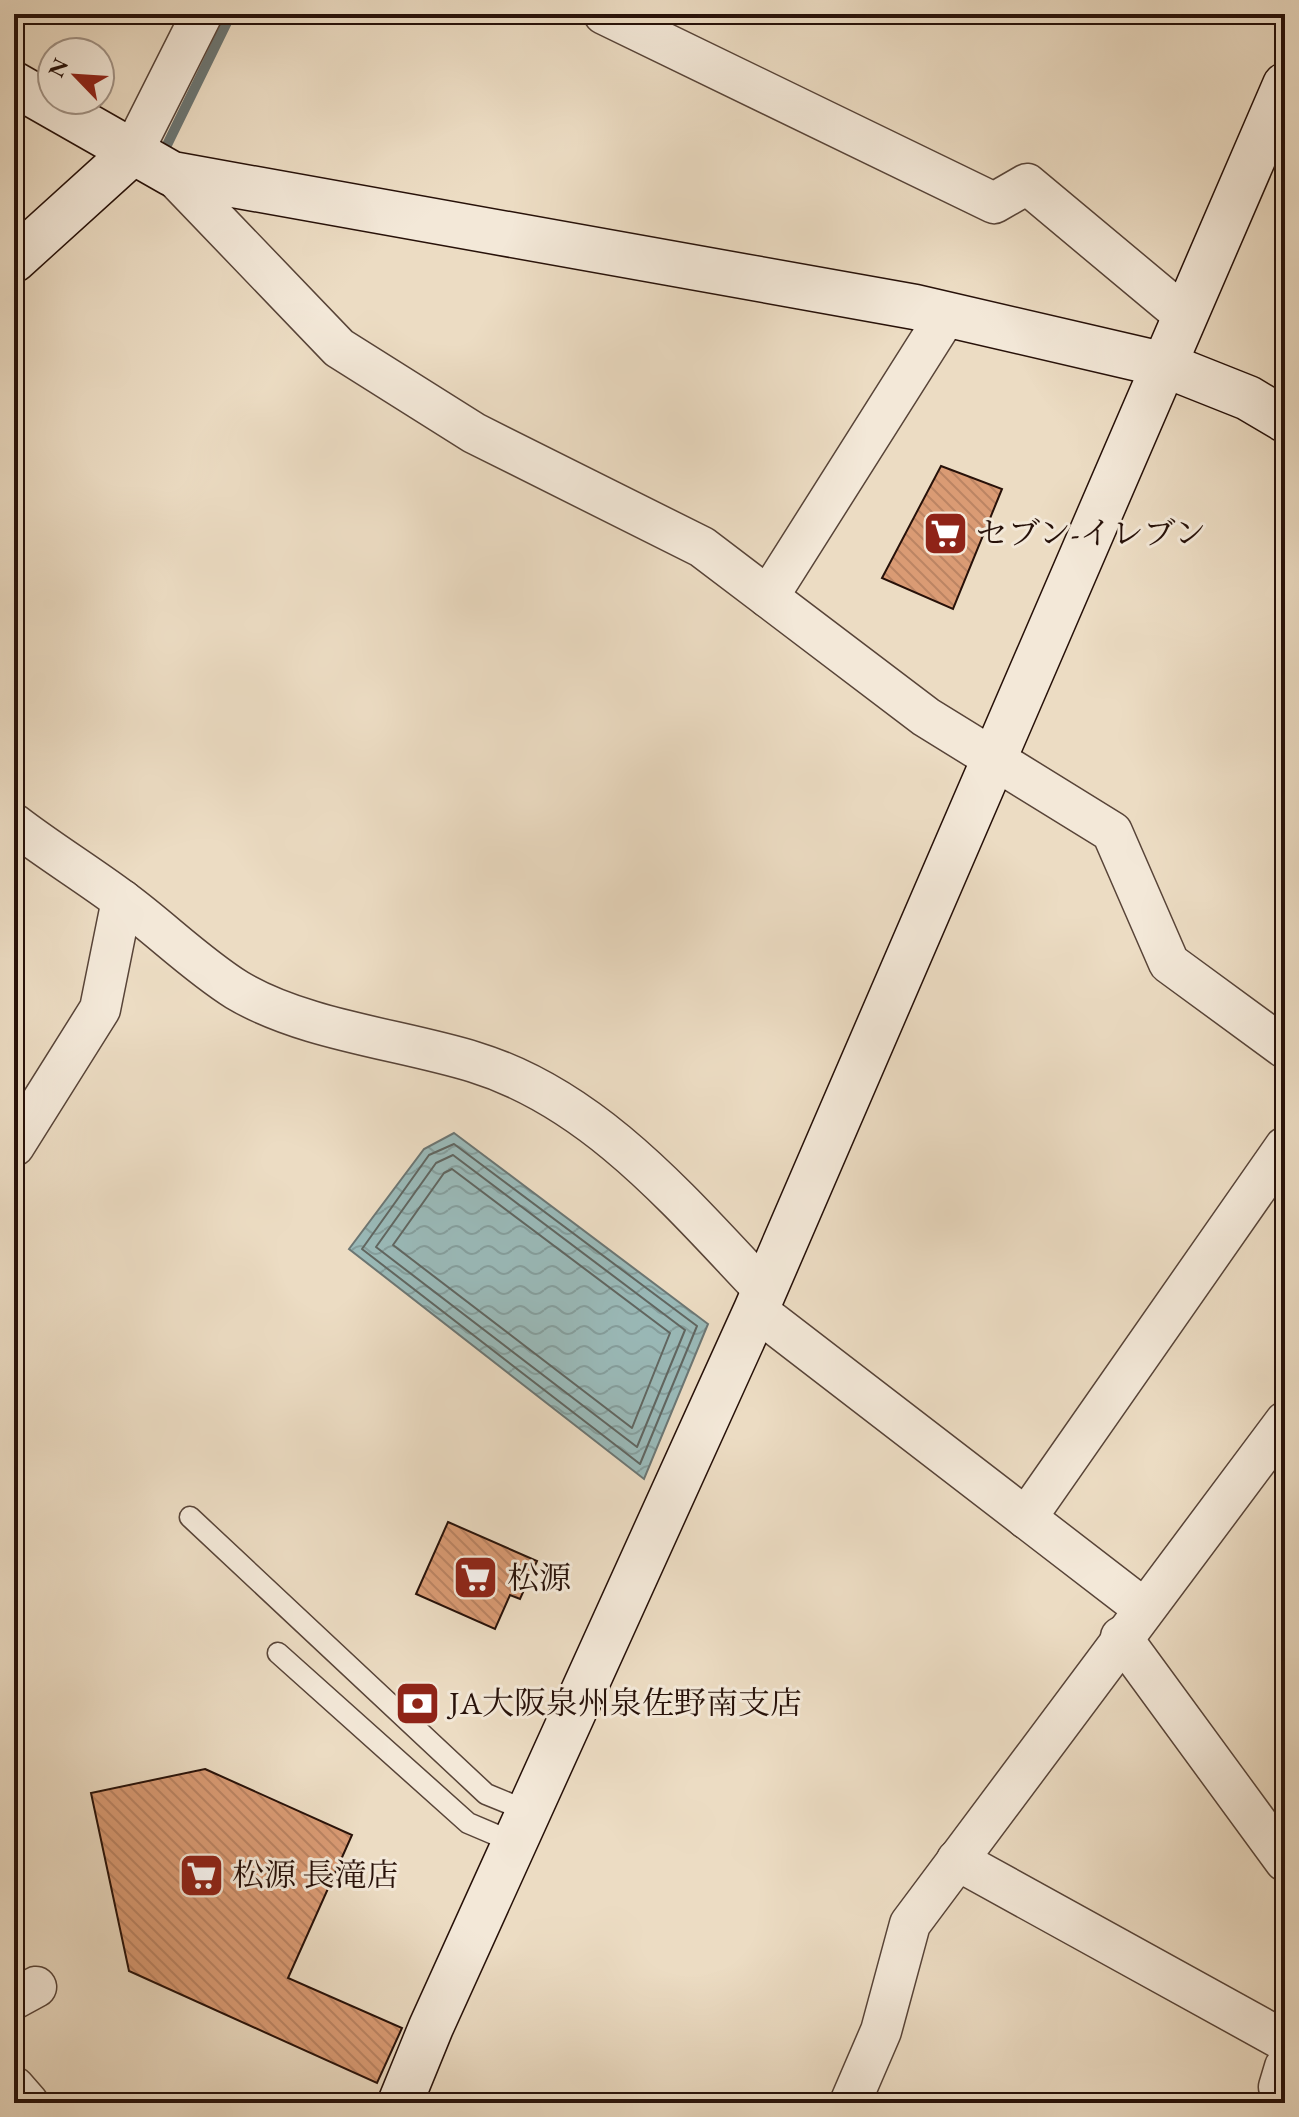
<svg xmlns="http://www.w3.org/2000/svg" width="1299" height="2117" font-family="'EB Garamond','Noto Serif JP',serif">
<defs>
<pattern id="water-waves" width="16" height="10" patternUnits="userSpaceOnUse" patternTransform="scale(2)"><rect width="16" height="10" fill="#9abab9"/><path d="M0 5q4-4 8 0t8 0" fill="none" stroke="#859f9e"/></pattern>
<pattern id="building-back-hatch" width="6" height="6" patternUnits="userSpaceOnUse" patternTransform="scale(2)"><rect width="6" height="6" fill="#da9b74"/><path d="M-1 5l2 2M0 0l6 6M5-1l2 2" fill="none" stroke="#bb8463"/></pattern>
</defs>
<rect width="100%" height="100%" fill="#ecdcc3"/>
<filter id="stains"><feTurbulence type="fractalNoise" baseFrequency=".0025" numOctaves="4"/><feColorMatrix values="0 0 0 0 .2 0 0 0 0 .09 0 0 0 0 .02 0 0 0 .5 -.17"/></filter>
<radialGradient id="worn" r=".72"><stop offset=".6" stop-color="#630" stop-opacity="0"/><stop offset="1" stop-color="#630" stop-opacity=".3"/></radialGradient>
<path fill="url(#water-waves)" stroke="#6c7673" stroke-width="2" d="M 454,1133 L 708,1324 L 644,1479 L 349,1249 L 424,1149 Z"/>
<g fill="none" stroke-linecap="round" stroke-linejoin="round">
<g stroke="#606661" stroke-width="2">
<path d="M 454,1144 L 697,1326 L 640,1464 L 362,1249 L 429,1155 Z"/>
<path d="M 453,1155 L 685,1330 L 637,1447 L 376,1247 L 436,1163 Z"/>
<path d="M 452,1169 L 670,1333 L 632,1428 L 393,1245 L 444,1173 Z"/>
</g>
<path stroke="#6c7673" stroke-width="10" d="M 165,149 L 231,14"/>
</g>
<g fill="url(#building-back-hatch)" stroke="#271109" stroke-width="2">
<path d="M 941,466 L 1002,489 L 953,609 L 882,578 Z"/>
<path d="M 448,1522 L 537,1561 L 520,1599 L 510,1595 L 495,1629 L 416,1594 Z"/>
<path d="M 205,1769 L 352,1835 L 288,1978 L 402,2028 L 377,2083 L 129,1971 L 91,1793 Z"/>
</g>
<g fill="none" stroke-linecap="round" stroke-linejoin="round">
<defs>
<g id="lane">
<path d="M 190,1517 L 486,1794 L 530,1812"/>
<path d="M 278,1653 L 468,1823 L 515,1843"/>
</g>
<g id="street">
<path d="M 604,14 L 994,203 L 1027,184 L 1185,316"/>
<path d="M 132,153 L 202,14"/>
<path d="M 172,174 L 339,348 L 474,433 L 702,547 L 926,717 L 1112,832 L 1169,963 L 1285,1048"/>
<path d="M 768,597 L 947,314"/>
<path d="M 14,824 C 49,851 87,874 123,901 C 161,929 197,965 237,990 C 304,1030 399,1039 474,1062 C 595,1099 681,1203 765,1291"/>
<path d="M 14,1146 L 100,1009 L 122,900"/>
<path d="M 756,1310 L 1143,1608"/>
<path d="M 1026,1518 L 1285,1147"/>
<path d="M 1121,1637 L 1285,1861"/>
<path d="M 957,1860 L 1285,2041"/>
<path d="M 14,1999 L 36,1987"/>
<path d="M 1285,2067 L 1279,2087 L 1285,2091"/>
<path d="M 14,2087 L 28,2103"/>
<path d="M 850,2103 L 881,2031 L 910,1924 L 1285,1422"/>
</g>
<g id="secondary">
<path d="M 14,84 L 172,174 L 915,307 L 1165,365 L 1248,398 L 1285,420"/>
<path d="M 14,260 L 132,153"/>
<path d="M 400,2103 L 431,2027 L 756,1310 L 1285,85"/>
</g>
</defs>
<use href="#lane" stroke="#584438" stroke-width="23"/>
<use href="#street" stroke="#584438" stroke-width="43"/>
<use href="#secondary" stroke="#271109" stroke-width="47"/>
<use href="#lane" stroke="#f3e8d8" stroke-width="20"/>
<use href="#street" stroke="#f3e8d8" stroke-width="40"/>
<use href="#secondary" stroke="#f3e8d8" stroke-width="44"/>
</g>
<defs>
<symbol id="supermarket-square" viewBox="-11 -11 22 22"><rect x="-9" y="-9" width="18" height="18" rx="4" fill="#8f2418" stroke="#f3e8d8"/><path d="M-6-5.5h2.5l.6 2H6L4.5 2H-2.5L-4.4-4H-6ZM-1.5 3.2a1.3 1.3 0 1 0 .1 0ZM3 3.2a1.3 1.3 0 1 0 .1 0Z" fill="#fff"/></symbol>
<symbol id="bank-square" viewBox="-11 -11 22 22"><rect x="-9" y="-9" width="18" height="18" rx="4" fill="#8f2418" stroke="#f3e8d8"/><path d="M-6-4H6V4H-6ZM0-2.3a2.3 2.3 0 1 0 0 4.6a2.3 2.3 0 1 0 0-4.6Z" fill="#fff"/></symbol>
</defs>
<g fill-rule="evenodd">
<use href="#supermarket-square" x="920" y="508" width="51" height="51"/>
<use href="#supermarket-square" x="450" y="1552" width="51" height="51"/>
<use href="#bank-square" x="392" y="1678" width="51" height="51"/>
<use href="#supermarket-square" x="176" y="1850" width="51" height="51"/>
</g>
<g text-anchor="middle" dominant-baseline="central" stroke-width="6" stroke-linejoin="round" paint-order="stroke">
<g font-size="32" fill="#271109" stroke="#f3e8d8" text-anchor="start">
<text x="976" y="533">セブン-イレブン</text>
<text x="507" y="1578">松源</text>
<text x="449" y="1703">JA大阪泉州泉佐野南支店</text>
<text x="232" y="1875">松源 長滝店</text>
</g>
</g>
<rect width="1299" height="2117" fill="none" stroke="#ecdcc3" stroke-width="48"/>
<rect x="16" y="16" width="1267" height="2085" fill="none" stroke="#271109" stroke-width="4"/>
<rect x="24" y="24" width="1251" height="2069" fill="none" stroke="#271109" stroke-width="2"/>
<g transform="translate(76 76) rotate(295)"><circle r="38" fill="#f3e8d8" stroke="#a19285" stroke-width="2"/>
<path d="M0-6L14 30L0 20L-14 30Z" fill="#8f2418"/>
<text y="-12" font-size="22" font-weight="bold" text-anchor="middle" fill="#271109">N</text>
</g>
<rect width="100%" height="100%" filter="url(#stains)"/>
<rect width="100%" height="100%" fill="url(#worn)"/>
</svg>
